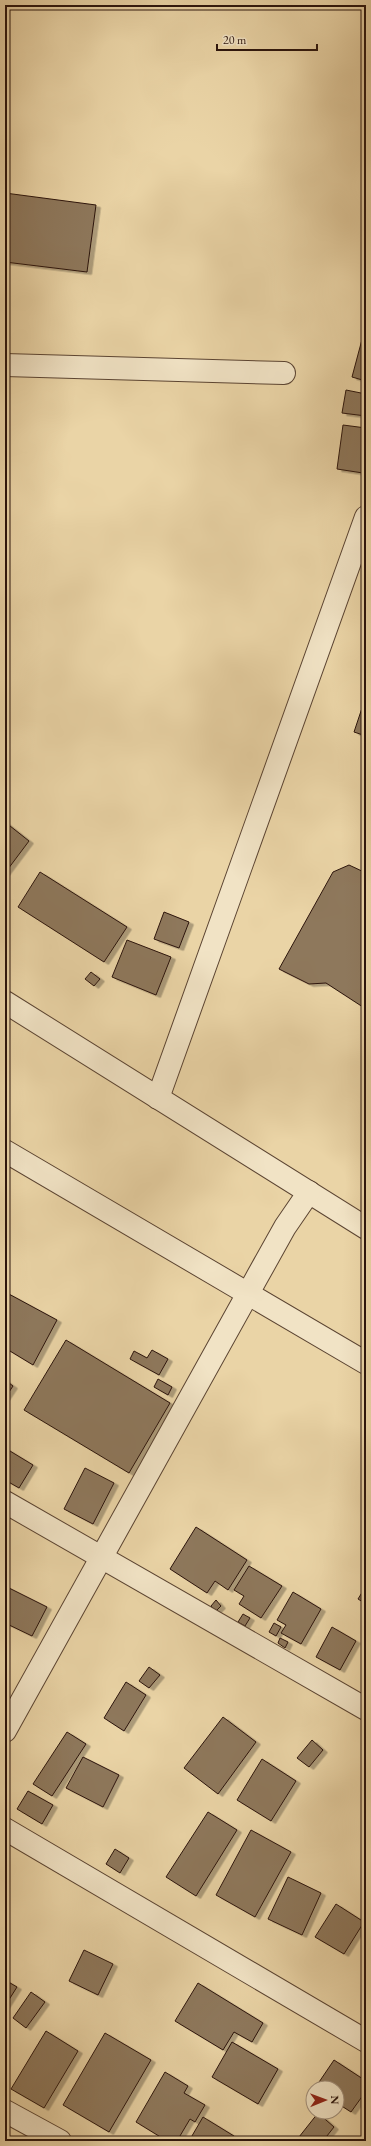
<svg xmlns="http://www.w3.org/2000/svg" width="371" height="2146" font-family="'EB Garamond',serif">
<defs>
<filter id="shadow"><feDropShadow dx="4.5" dy="2.5" stdDeviation="0" flood-color="#0004"/></filter>
</defs>
<rect width="100%" height="100%" fill="#ead4a6"/>
<filter id="stains"><feTurbulence type="fractalNoise" baseFrequency=".005" numOctaves="4"/><feColorMatrix values="0 0 0 0 .2 0 0 0 0 .09 0 0 0 0 .02 0 0 0 .5 -.17"/></filter>
<radialGradient id="worn" r=".72"><stop offset=".6" stop-color="#630" stop-opacity="0"/><stop offset="1" stop-color="#630" stop-opacity=".3"/></radialGradient>
<g fill="#8e785c" stroke="#2b140c" filter="url(#shadow)">
<path d="M 5,193 L 96,205 L 87,272 L 5,262 Z"/>
<path d="M 364,332 L 366,333 L 366,381 L 352,377 Z"/>
<path d="M 346,390 L 366,394 L 366,416 L 342,413 Z"/>
<path d="M 343,425 L 366,428 L 363,473 L 337,469 Z"/>
<path d="M 366,696 L 366,736 L 354,732 Z"/>
<path d="M 5,822 L 29,841 L 5,873 Z"/>
<path d="M 349,865 L 366,873 L 366,943 L 364,945 L 366,946 L 366,1009 L 326,983 L 309,984 L 279,969 L 333,872 Z"/>
<path d="M 40,872 L 127,927 L 104,962 L 18,907 Z"/>
<path d="M 164,912 L 189,922 L 179,948 L 154,939 Z"/>
<path d="M 127,940 L 171,957 L 156,995 L 112,977 Z"/>
<path d="M 91,972 L 100,979 L 94,986 L 85,979 Z"/>
<path d="M 7,1293 L 57,1320 L 33,1365 L 5,1348 L 5,1296 Z"/>
<path d="M 66,1340 L 170,1403 L 129,1473 L 24,1410 Z"/>
<path d="M 152,1350 L 168,1359 L 159,1375 L 130,1359 L 134,1351 L 147,1358 Z"/>
<path d="M 158,1379 L 172,1387 L 168,1395 L 154,1387 Z"/>
<path d="M 5,1380 L 13,1386 L 5,1398 Z"/>
<path d="M 5,1448 L 33,1465 L 19,1488 L 5,1480 Z"/>
<path d="M 85,1468 L 114,1483 L 93,1524 L 64,1509 Z"/>
<path d="M 196,1527 L 247,1560 L 228,1590 L 215,1581 L 207,1593 L 170,1569 Z"/>
<path d="M 249,1566 L 282,1586 L 261,1618 L 239,1604 L 244,1596 L 234,1590 Z"/>
<path d="M 5,1586 L 47,1607 L 32,1636 L 5,1623 Z"/>
<path d="M 366,1586 L 366,1604 L 358,1599 Z"/>
<path d="M 293,1592 L 321,1609 L 301,1644 L 281,1633 L 286,1625 L 277,1620 Z"/>
<path d="M 216,1600 L 221,1606 L 216,1611 L 211,1606 Z"/>
<path d="M 243,1614 L 250,1618 L 245,1626 L 238,1622 Z"/>
<path d="M 274,1623 L 281,1627 L 276,1636 L 269,1632 Z"/>
<path d="M 332,1627 L 356,1641 L 340,1670 L 316,1657 Z"/>
<path d="M 280,1638 L 288,1642 L 285,1648 L 278,1643 Z"/>
<path d="M 149,1667 L 160,1675 L 149,1688 L 139,1681 Z"/>
<path d="M 126,1682 L 146,1695 L 124,1731 L 104,1718 Z"/>
<path d="M 223,1717 L 256,1742 L 218,1794 L 184,1768 Z"/>
<path d="M 67,1732 L 86,1744 L 52,1796 L 33,1784 Z"/>
<path d="M 312,1740 L 323,1750 L 309,1767 L 297,1758 Z"/>
<path d="M 83,1757 L 119,1775 L 103,1807 L 66,1788 Z"/>
<path d="M 262,1759 L 296,1781 L 271,1821 L 237,1800 Z"/>
<path d="M 28,1791 L 53,1805 L 42,1824 L 17,1809 Z"/>
<path d="M 208,1812 L 237,1830 L 196,1896 L 166,1877 Z"/>
<path d="M 251,1830 L 291,1852 L 255,1917 L 216,1895 Z"/>
<path d="M 115,1849 L 129,1858 L 120,1873 L 106,1864 Z"/>
<path d="M 288,1877 L 321,1893 L 302,1935 L 268,1919 Z"/>
<path d="M 336,1904 L 364,1922 L 344,1954 L 315,1937 Z"/>
<path d="M 84,1950 L 113,1964 L 98,1995 L 69,1981 Z"/>
<path d="M 5,1980 L 17,1987 L 5,2006 Z"/>
<path d="M 198,1983 L 263,2023 L 252,2042 L 234,2032 L 223,2050 L 175,2021 Z"/>
<path d="M 31,1992 L 45,2002 L 26,2028 L 13,2018 Z"/>
<path d="M 46,2031 L 78,2051 L 44,2108 L 11,2089 Z"/>
<path d="M 105,2033 L 151,2060 L 109,2132 L 63,2105 Z"/>
<path d="M 232,2042 L 278,2069 L 258,2104 L 212,2077 Z"/>
<path d="M 334,2060 L 366,2081 L 366,2091 L 351,2112 L 337,2103 L 337,2088 L 315,2088 Z"/>
<path d="M 165,2072 L 188,2086 L 184,2093 L 205,2105 L 195,2122 L 190,2119 L 177,2141 L 167,2141 L 136,2122 Z"/>
<path d="M 318,2113 L 334,2127 L 323,2141 L 304,2141 L 299,2137 Z"/>
<path d="M 203,2117 L 234,2136 L 231,2141 L 189,2141 Z"/>
</g>
<g fill="none" stroke-linecap="round" stroke-linejoin="round">
<defs>
<g id="minor">
<path d="M 5,365 L 284,373"/>
<path d="M 5,1002 L 366,1228"/>
<path d="M 158,1098 L 366,517"/>
<path d="M 5,1151 L 366,1363"/>
<path d="M 5,1502 L 366,1709"/>
<path d="M 5,1731 L 256,1279 L 285,1227 L 309,1192"/>
<path d="M 5,1829 L 366,2041"/>
<path d="M 5,2111 L 60,2141"/>
</g>
</defs>
<use href="#minor" stroke="#5b4432" stroke-width="24"/>
<use href="#minor" stroke="#f1e3c5" stroke-width="22"/>
</g>
<rect width="371" height="2146" fill="none" stroke="#ead4a6" stroke-width="20"/>
<rect x="6" y="6" width="359" height="2134" fill="none" stroke="#2b140c" stroke-width="2"/>
<rect x="10" y="10" width="351" height="2126" fill="none" stroke="#2b140c"/>
<g transform="translate(325 2100) rotate(89)"><circle r="19" fill="#f1e3c5" stroke="#a2907b"/>
<path d="M0-3L7 15L0 10L-7 15Z" fill="#8f2418"/>
<text y="-6" font-size="11" font-weight="bold" text-anchor="middle" fill="#2b140c">N</text>
</g>
<path d="M217 44v6h100v-6" fill="none" stroke="#2b140c" stroke-width="2"/>
<text x="223" y="44" font-size="12" fill="#2b140c" stroke="#f1e3c5" stroke-width="3" paint-order="stroke">20 m</text>
<rect width="100%" height="100%" filter="url(#stains)"/>
<rect width="100%" height="100%" fill="url(#worn)"/>
</svg>
